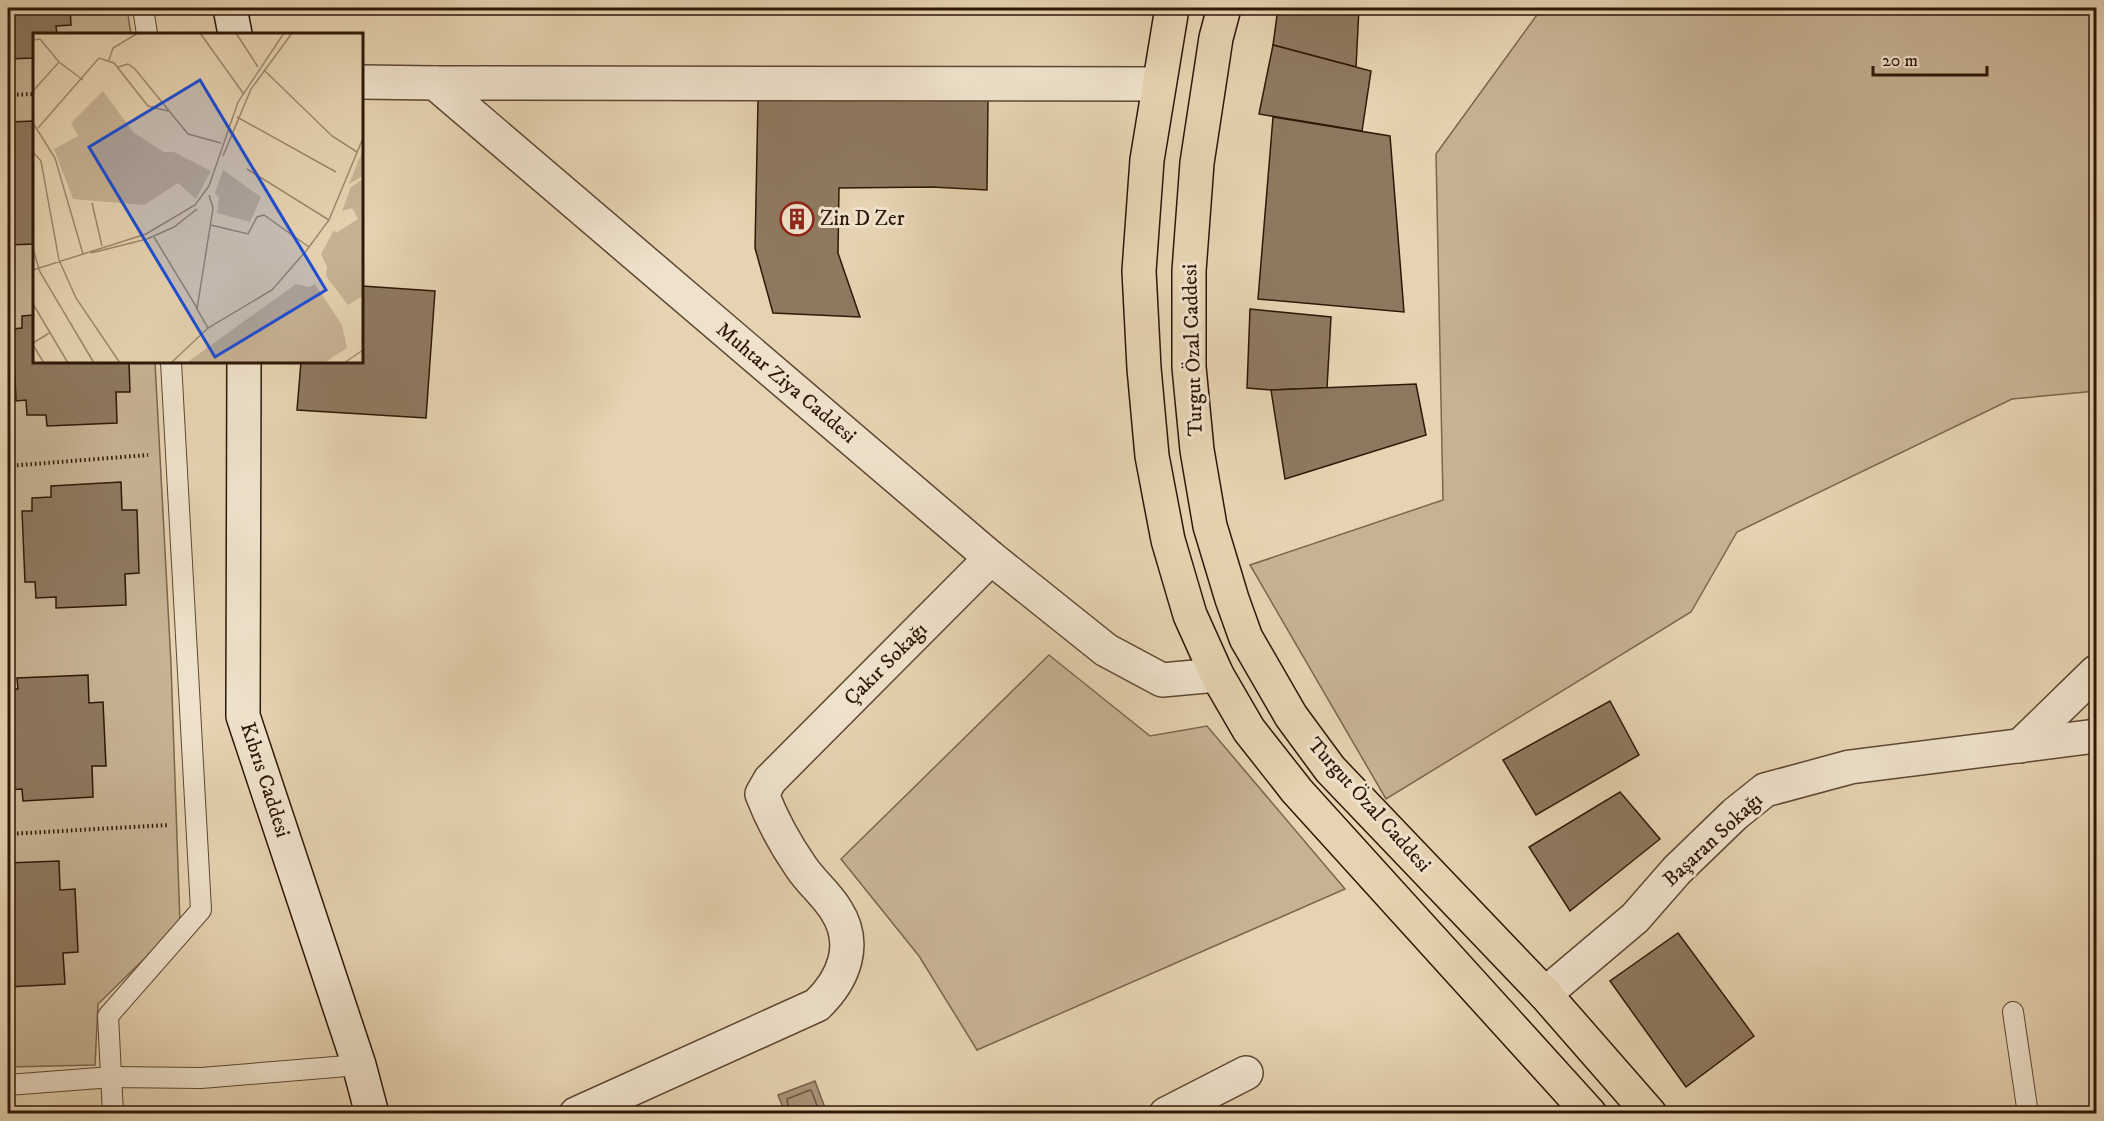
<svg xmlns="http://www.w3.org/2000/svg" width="2104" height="1121" font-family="'IM FELL DW Pica',serif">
<rect width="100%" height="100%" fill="#e6d3b1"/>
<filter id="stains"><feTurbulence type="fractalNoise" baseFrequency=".00333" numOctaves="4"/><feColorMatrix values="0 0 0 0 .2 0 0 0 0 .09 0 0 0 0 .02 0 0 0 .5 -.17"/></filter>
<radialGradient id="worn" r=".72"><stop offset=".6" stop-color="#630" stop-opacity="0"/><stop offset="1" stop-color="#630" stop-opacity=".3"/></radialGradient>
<g fill="#c7b394" stroke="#7b664e" stroke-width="1.5">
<path d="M 8,8 L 127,8 L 131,34 L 34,34 L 34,362 L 155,362 L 171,664 L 180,924 L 98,1004 L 95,1065 L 8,1067 Z"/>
<path d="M 1542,8 L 2096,8 L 2096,391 L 2012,399 L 1737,532 L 1691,612 L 1386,799 L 1250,565 L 1443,500 L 1436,154 Z"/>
<path d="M 1049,655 L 1150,736 L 1207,726 L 1345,889 L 977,1050 L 919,956 L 841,859 Z"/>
</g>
<path fill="#a89378" stroke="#78624b" stroke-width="1.5" d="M 815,1081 L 827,1113 L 785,1113 L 778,1095 Z"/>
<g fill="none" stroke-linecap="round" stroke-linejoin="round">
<path stroke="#6c5640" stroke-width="1.5" d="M 790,1114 L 787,1099 L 810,1090 L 812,1092 L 820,1114"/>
</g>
<g fill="#8e7960" stroke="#2f1808" stroke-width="1.5">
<path d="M 8,8 L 70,8 L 71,25 L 56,26 L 57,34 L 34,34 L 34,58 L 8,59 Z"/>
<path d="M 1278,8 L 1359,8 L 1356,67 L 1273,45 Z"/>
<path d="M 1273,45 L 1371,71 L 1362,131 L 1259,114 Z"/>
<path d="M 988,98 L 987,190 L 932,187 L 839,188 L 838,253 L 860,317 L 773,313 L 755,248 L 758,100 Z"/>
<path d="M 1273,117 L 1390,136 L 1404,312 L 1258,299 Z"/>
<path d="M 34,121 L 34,244 L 8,245 L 8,122 Z"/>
<path d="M 362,286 L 435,291 L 426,418 L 297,410 L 301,362 L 362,362 Z"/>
<path d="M 1250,309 L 1331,317 L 1327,388 L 1271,390 L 1247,388 Z"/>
<path d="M 34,315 L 34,362 L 129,362 L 130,392 L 116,392 L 117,423 L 47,426 L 46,415 L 27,415 L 26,400 L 16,401 L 13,329 L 22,328 L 22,316 Z"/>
<path d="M 1416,384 L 1426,435 L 1285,479 L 1271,390 Z"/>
<path d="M 121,482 L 122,510 L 137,510 L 139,573 L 125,574 L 126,605 L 56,608 L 56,597 L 36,598 L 35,582 L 25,582 L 22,511 L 32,511 L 32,498 L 51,497 L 51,486 Z"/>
<path d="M 88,675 L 89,703 L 103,702 L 106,766 L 92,766 L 93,797 L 23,801 L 22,789 L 8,790 L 8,689 L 18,689 L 17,678 Z"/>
<path d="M 1610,701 L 1639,755 L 1536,815 L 1503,760 Z"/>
<path d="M 1620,792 L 1660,839 L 1570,911 L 1529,847 Z"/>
<path d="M 59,861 L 60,890 L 75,889 L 78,952 L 63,953 L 65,984 L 8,987 L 8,863 Z"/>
<path d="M 1678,933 L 1754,1036 L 1686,1087 L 1610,981 Z"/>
</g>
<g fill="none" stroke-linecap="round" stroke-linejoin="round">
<defs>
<g id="lane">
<path d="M 143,8 L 147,34"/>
<path d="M 2013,1012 L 2028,1114"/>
<path d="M 8,1085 L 112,1077 L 201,1078 L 359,1065"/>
<path d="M 113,1114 L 108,1016 L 201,910 L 171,362"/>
</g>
<g id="street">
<path d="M 362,82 L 435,83 L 991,558 L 1106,650 L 1162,680 L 1217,675"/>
<path d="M 435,83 L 1159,84"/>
<path d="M 2020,746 L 2096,672"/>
<path d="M 1545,994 L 1635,918 L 1677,870 L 1735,814 L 1765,790 L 1850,767 L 2096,736"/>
<path d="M 576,1114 L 817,1005 C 844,979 858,944 836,910 C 826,894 811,882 801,867 C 785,844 772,820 762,794 L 770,780 L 991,558"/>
<path d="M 1166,1114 L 1246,1073"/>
</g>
<g id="secondary">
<path d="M 230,8 L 235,34"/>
<path d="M 244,362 L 243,716 L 359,1065 L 372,1114"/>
</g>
<g id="primary">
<path d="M 1172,8 L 1147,160 L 1139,271 L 1144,368 L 1152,456 L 1168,540 L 1190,615 L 1217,675 L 1249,730 L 1297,791 L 1590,1114"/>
<path d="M 1224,8 L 1216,38 L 1197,163 L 1189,271 L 1189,367 L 1197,450 L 1210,526 L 1232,599 L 1246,638 L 1291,716 L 1330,769 L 1545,994 L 1650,1114"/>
</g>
</defs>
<use href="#lane" stroke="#5d4732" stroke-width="22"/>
<use href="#street" stroke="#5d4732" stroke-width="36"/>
<use href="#secondary" stroke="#2f1808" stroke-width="36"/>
<use href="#primary" stroke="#2f1808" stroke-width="36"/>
<g stroke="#2f1808" stroke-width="4" stroke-dasharray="1.5 3" stroke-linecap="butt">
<path d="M 8,95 L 34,94"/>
<path d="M 8,466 L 148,455"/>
<path d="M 8,521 L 9,521"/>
<path d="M 8,834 L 168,825"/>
</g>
<use href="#lane" stroke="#efe2cc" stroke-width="20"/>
<use href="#street" stroke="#efe2cc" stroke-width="33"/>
<use href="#secondary" stroke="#efe2cc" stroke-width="33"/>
<use href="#primary" stroke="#e6d3b1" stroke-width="33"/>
</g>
<defs>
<symbol id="building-ring" viewBox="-11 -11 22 22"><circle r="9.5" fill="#efe2cc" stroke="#8f2418" stroke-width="1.5"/><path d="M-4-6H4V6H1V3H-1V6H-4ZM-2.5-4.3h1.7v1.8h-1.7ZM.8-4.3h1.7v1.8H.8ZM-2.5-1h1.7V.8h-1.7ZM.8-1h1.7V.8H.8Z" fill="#8f2418"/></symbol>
</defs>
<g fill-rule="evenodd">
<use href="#building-ring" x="778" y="200" width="38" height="38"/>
</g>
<g text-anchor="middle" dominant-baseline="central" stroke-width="6" stroke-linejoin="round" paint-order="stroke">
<g font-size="21" fill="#2f1808" stroke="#efe2cc" text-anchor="start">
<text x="820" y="219">Zin D Zer</text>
</g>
<g font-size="21" fill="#2f1808" stroke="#efe2cc">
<text transform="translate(1193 350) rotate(-92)">Turgut Özal Caddesi</text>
<text transform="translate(786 383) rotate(40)">Muhtar Ziya Caddesi</text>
<text transform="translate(886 664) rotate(-45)">Çakır Sokağı</text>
<text transform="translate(265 780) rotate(72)">Kıbrıs Caddesi</text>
<text transform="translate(1369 805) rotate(48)">Turgut Özal Caddesi</text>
<text transform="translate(1713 840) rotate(-43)">Başaran Sokağı</text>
</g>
</g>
<g transform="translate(33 33)">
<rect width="330" height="330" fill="#e6d3b1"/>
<path d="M 70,58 L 101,100 L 131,119 L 141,119 L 178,138 L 163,166 L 145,150 L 111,172 L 40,166 L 21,116 L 45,103 L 38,90 ZM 330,119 L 330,143 L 316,151 L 326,126 ZM 190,137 L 228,164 L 217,189 L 184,180 L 186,165 L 182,160 ZM 330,146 L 330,263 L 315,272 L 293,243 L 294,234 L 288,221 L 301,197 L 303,200 L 325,186 L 319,175 L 309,178 L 318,154 ZM 263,251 L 276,254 L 282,251 L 309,292 L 314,315 L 291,330 L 153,330 Z" fill="#c7b394"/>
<path fill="none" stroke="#9d886d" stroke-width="1.5" d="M 167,0 L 210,60M 203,0 L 225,34M 0,7 L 7,6 L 26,29 L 50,47M 76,27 L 80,15 L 105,0M 85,34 L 95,31 L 102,36 L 155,101 L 188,110M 231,37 L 299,103 L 324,119M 0,58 L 26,29M 204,84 L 303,139M 0,90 L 22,125 L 50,221M 5,95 L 66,25 L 81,30 L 115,73 L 135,78M 0,119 L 8,128 L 26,227 L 43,265 L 87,330M 190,123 L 218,56 L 259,0M 214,136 L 296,187M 59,170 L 69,213M 178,192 L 215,201 L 224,184 L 231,182 L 276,214M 121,204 L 164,275M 0,216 L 7,239 L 61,330M 58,220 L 114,206 L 141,194 L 164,176M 0,237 L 113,201 L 162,172 L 176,153 L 205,69 L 251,0M 0,271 L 35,330M 175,295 L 164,276 L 180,175 L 176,162M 0,310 L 18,299M 0,312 L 11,330M 138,330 L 175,295 L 239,257 L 273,218 L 296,187 L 330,105M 311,330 L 330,317"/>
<path fill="#1d4ed8" fill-opacity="0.15" stroke="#1d4ed8" stroke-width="3" d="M 167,47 L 293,257 L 182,324 L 56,114 Z"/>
<rect width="330" height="330" fill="none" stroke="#2f1808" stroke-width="3"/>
</g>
<rect width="2104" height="1121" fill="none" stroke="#e6d3b1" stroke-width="30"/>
<rect x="9" y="9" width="2086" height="1103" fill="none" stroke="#2f1808" stroke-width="3"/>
<rect x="15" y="15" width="2074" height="1091" fill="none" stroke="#2f1808" stroke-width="1.5"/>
<path d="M1873 66v9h114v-9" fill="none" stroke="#2f1808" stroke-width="3"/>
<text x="1882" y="66" font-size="18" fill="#2f1808" stroke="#efe2cc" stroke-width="4.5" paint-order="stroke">20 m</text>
<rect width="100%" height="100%" filter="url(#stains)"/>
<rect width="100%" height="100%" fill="url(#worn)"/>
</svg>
